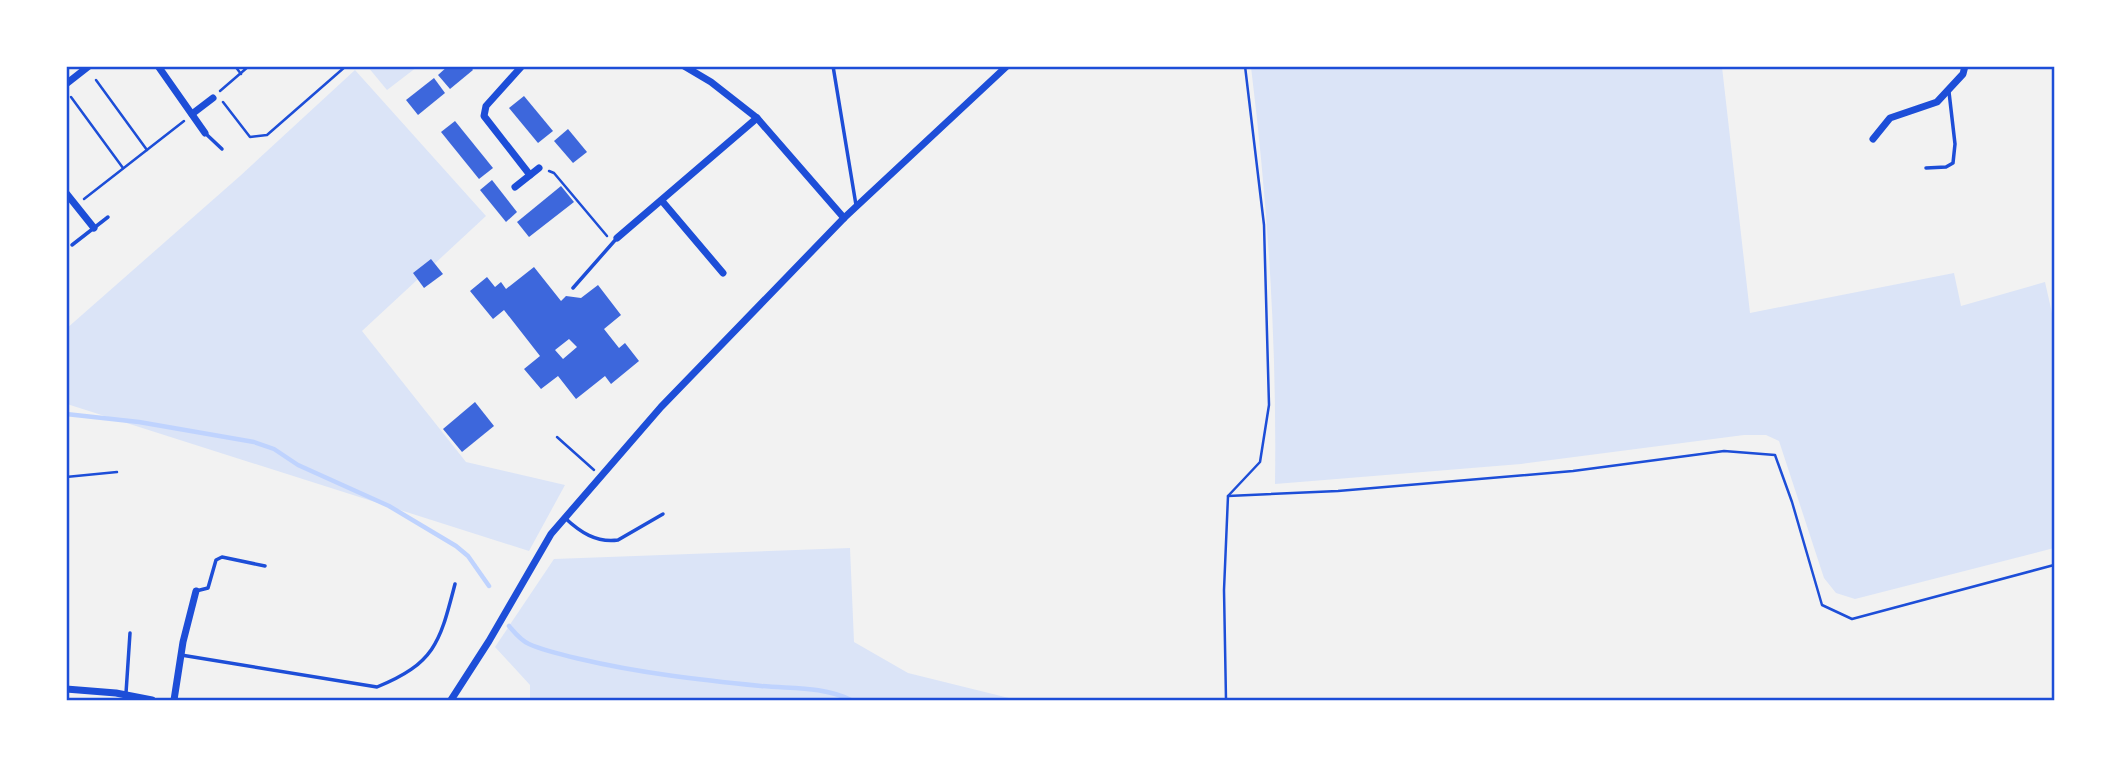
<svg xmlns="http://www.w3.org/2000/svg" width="2121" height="767" font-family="Jost,sans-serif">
<rect width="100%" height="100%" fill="#f2f2f2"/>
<g fill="#dbe4f7">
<path d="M 368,67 L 417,67 L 387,90 Z"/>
<path d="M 1251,67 L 1722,67 L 1750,313 L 1954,273 L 1961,306 L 2045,282 L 2054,322 L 2054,548 L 1855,599 L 1836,593 L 1824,578 L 1779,441 L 1766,435 L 1744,435 L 1521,464 L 1275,484 C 1277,343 1268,206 1251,67 Z"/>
<path d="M 355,70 L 486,216 L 362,331 L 466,462 L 565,485 L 529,551 L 67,404 L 66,329 L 240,176 Z"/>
<path d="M 850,548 L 854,642 L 908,673 L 1017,700 L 530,700 L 530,685 L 495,647 L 554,559 Z"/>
</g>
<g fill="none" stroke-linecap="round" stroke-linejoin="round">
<g stroke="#bfd3fe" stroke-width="4.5">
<path d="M 66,414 L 139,422 L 254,442 L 274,449 L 298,465 L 389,506 L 456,546 L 468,556 L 489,586"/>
<path d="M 509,626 C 515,633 520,640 529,644 C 545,651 563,655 580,659 C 639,673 701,680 761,686 C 792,689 822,686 851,700"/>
</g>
</g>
<g fill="#3d67dc" fill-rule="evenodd">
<path d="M 448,66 L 470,66 L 473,70 L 450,89 L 438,75 Z"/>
<path d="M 434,78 L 445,93 L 418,115 L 406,100 Z"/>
<path d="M 524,96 L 553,131 L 538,143 L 509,108 Z"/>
<path d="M 455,121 L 493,168 L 479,179 L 441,132 Z"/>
<path d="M 568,129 L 587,152 L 573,163 L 554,141 Z"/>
<path d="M 492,180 L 517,212 L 506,222 L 480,190 Z"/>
<path d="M 561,186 L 574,202 L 529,237 L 517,222 Z"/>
<path d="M 431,259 L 443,274 L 424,288 L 413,273 Z"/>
<path d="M 534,267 L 561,301 L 566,296 L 581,298 L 598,285 L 621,315 L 604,329 L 619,348 L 625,343 L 639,361 L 611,384 L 605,376 L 576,399 L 558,376 L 541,389 L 524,369 L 540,356 L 504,310 L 493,319 L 470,291 L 487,277 L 495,287 L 501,282 L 506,289 ZM 569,339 L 577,347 L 563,359 L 555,350 Z"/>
<path d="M 475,402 L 494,426 L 462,452 L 443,429 Z"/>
</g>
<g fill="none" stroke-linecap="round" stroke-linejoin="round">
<g stroke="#1d4ed8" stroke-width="2.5">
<path d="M 235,66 L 241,74"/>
<path d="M 96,80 L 147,150"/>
<path d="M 220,91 L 249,66"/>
<path d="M 71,97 L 123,168"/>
<path d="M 223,102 L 250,137 L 267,135 L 346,66"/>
<path d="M 549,171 L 554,173 L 607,236"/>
<path d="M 84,199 L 184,121"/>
<path d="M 557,437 L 594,470"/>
<path d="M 66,477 L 117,472"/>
<path d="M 1228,496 L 1338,491 L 1573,471 L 1724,451 L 1775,455 L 1792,502 L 1822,605 L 1852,619 L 2054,565"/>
<path d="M 1226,700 L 1224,590 L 1228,496 L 1260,462 L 1269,405 L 1264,225 L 1245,66"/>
</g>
<g stroke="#1d4ed8" stroke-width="3.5">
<path d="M 833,66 L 856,205"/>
<path d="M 205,133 L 222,149"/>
<path d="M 1926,168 L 1946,167 L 1953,163 L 1955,144 L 1949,92"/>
<path d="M 72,245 L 108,217"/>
<path d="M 573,288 L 617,238"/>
<path d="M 565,518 C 580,532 596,543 618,540 L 663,514"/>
<path d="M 196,591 L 208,588 L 216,560 L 222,557 L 265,566"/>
<path d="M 181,655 L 377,687 C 436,663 440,641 455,584"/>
<path d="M 126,693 L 130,633"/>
</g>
<g stroke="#1d4ed8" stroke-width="7">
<path d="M 158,66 L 205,133"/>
<path d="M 522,66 L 486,106 L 484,116 L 530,175"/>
<path d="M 684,66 L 711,82 L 757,118 L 844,218"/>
<path d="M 66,84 L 89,66"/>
<path d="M 192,114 L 213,98"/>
<path d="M 1873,139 L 1890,118 L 1937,102 L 1963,74 L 1965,66"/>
<path d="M 515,187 L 539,168"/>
<path d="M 66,193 L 94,228"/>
<path d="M 662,201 L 723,273"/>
<path d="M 617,238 L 757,118"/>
<path d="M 66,689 L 116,693 L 152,700"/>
<path d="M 174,700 L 183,642 L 196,591"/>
<path d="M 451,700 L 489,641 L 551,534 L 661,407 L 844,218 L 1007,66"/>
</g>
</g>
<rect width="2121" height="767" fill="none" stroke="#ffffff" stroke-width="136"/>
<rect x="68" y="68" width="1985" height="631" fill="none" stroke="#1d4ed8" stroke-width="2.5"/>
</svg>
